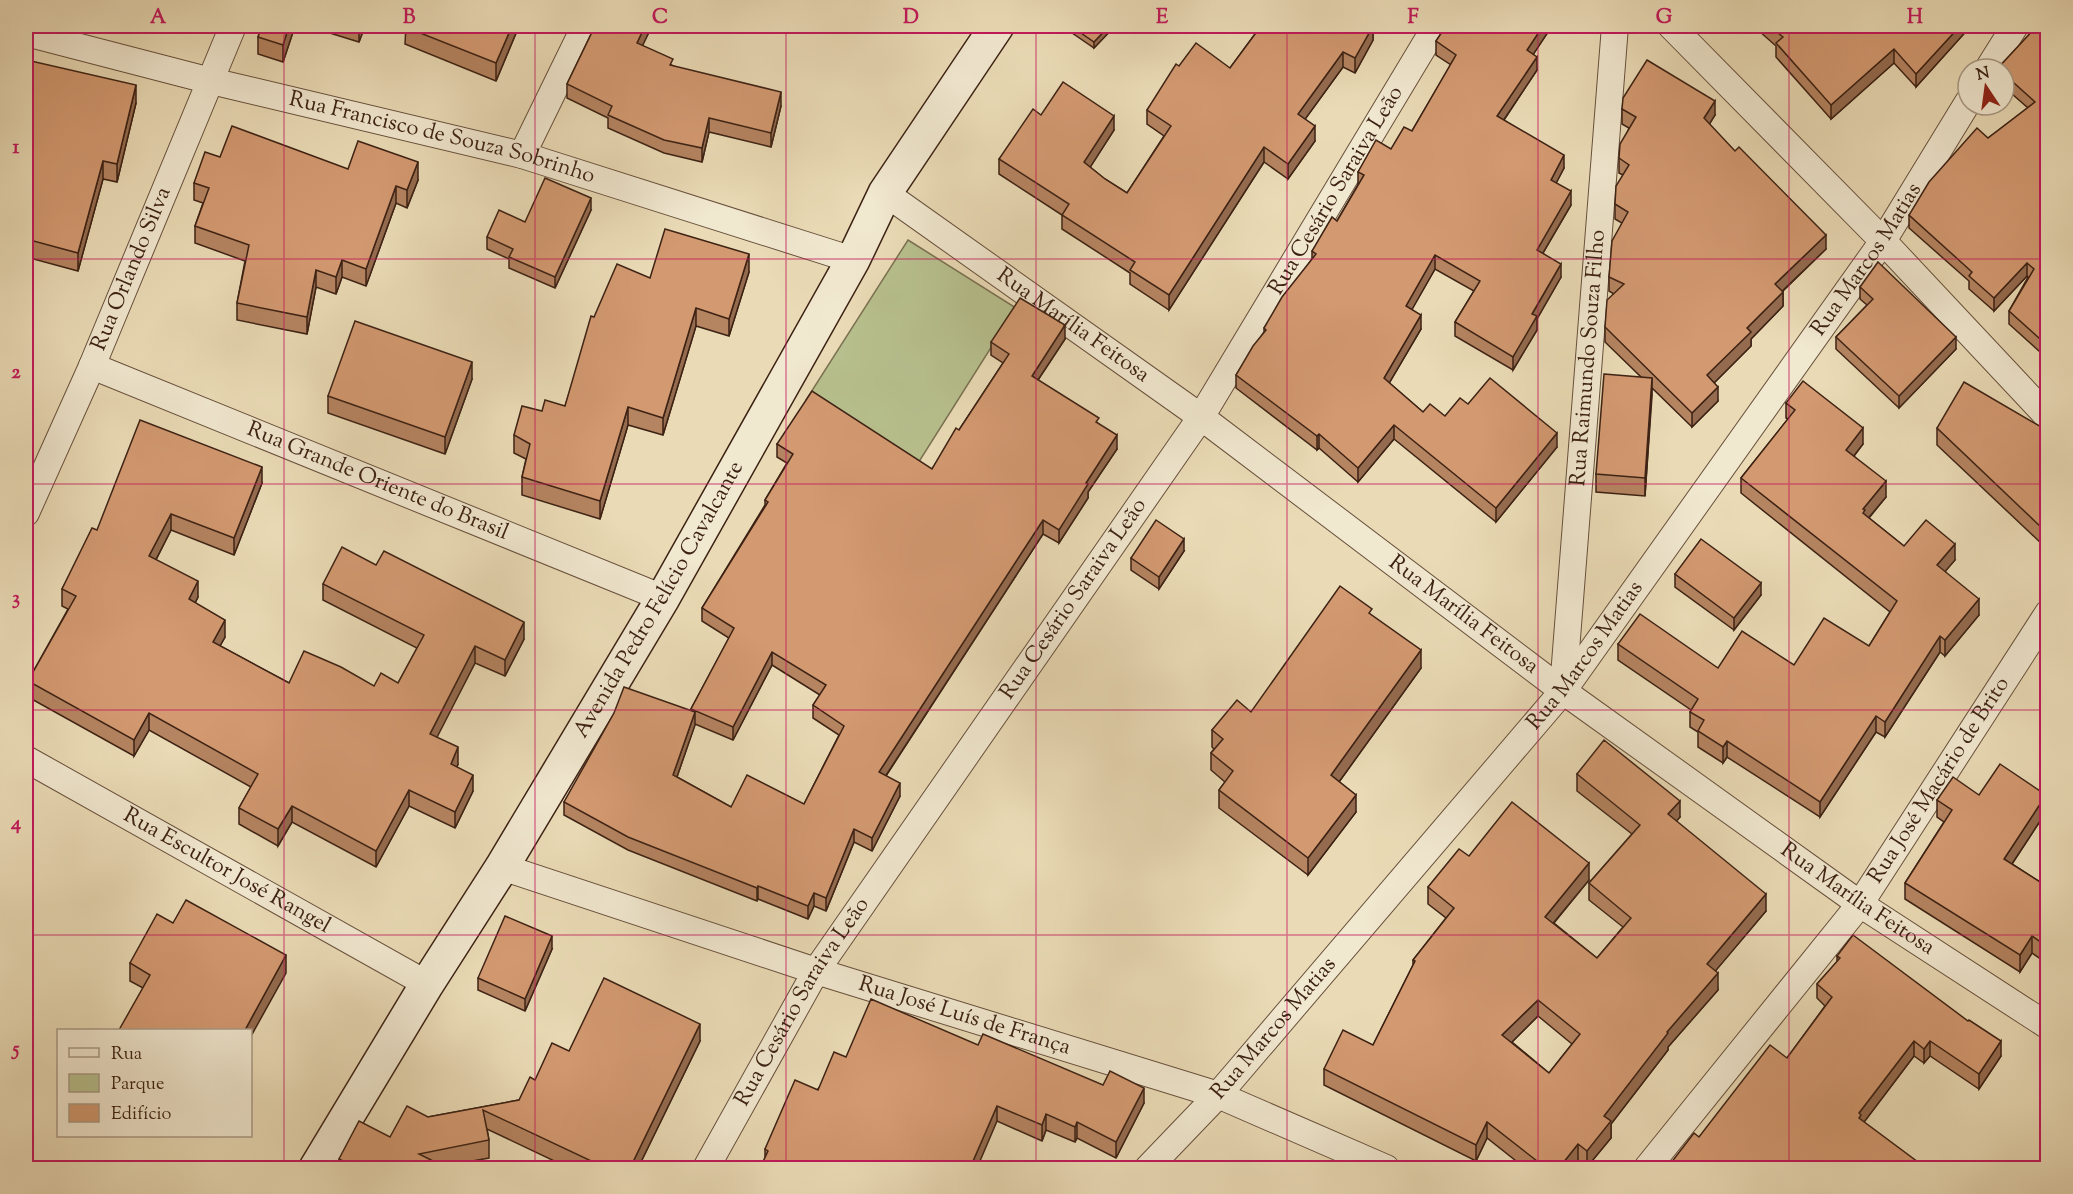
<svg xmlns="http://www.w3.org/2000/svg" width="2073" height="1194" font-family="'Sorts Mill Goudy',serif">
<rect width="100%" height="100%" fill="#eadbb6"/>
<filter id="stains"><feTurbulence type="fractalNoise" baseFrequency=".00333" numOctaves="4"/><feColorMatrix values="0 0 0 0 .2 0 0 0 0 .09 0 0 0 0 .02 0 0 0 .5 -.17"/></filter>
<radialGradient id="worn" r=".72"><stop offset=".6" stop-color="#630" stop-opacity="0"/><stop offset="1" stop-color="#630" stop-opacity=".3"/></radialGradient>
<path fill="#b7c08e" stroke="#7a7151" stroke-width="1.5" d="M 908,240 L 1016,308 L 915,468 L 806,400 Z"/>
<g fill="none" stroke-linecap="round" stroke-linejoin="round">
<defs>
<g id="street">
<path d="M 1671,26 L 1883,241 L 2048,417"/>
<path id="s1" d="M 26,33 L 211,81 L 522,155 L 853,260"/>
<path d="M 1988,69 L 2015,26"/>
<path d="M 522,155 L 585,26"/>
<path id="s2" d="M 885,193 L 1201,417 L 1563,691 L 1860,904 L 2048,1026"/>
<path id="s3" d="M 92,366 L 663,598"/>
<path id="s4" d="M 26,513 L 92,366 L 233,26"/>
<path id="s5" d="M 1563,689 L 1615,26"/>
<path id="s6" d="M 26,759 L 427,984"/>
<path id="s7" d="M 502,867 L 816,971 L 1218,1095 L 1386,1168"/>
<path id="s8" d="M 706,1168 L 816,971 L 1201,417 L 1436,26"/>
<path id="s9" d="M 1148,1168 L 1218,1095 L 1563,691 L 1883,241 L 1968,102"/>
<path id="s10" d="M 1647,1168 L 1860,904 L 2048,613"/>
</g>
<g id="secondary">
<path id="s11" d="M 316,1168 L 427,984 L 502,867 L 663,598 L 853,260 L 885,193 L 997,26"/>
</g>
</defs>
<use href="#street" stroke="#68503c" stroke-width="28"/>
<use href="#secondary" stroke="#3d2214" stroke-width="36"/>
<use href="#street" stroke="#f1e8d0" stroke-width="26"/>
<use href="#secondary" stroke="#f1e8d0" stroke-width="33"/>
</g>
<g fill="#b58461" stroke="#3d2214" stroke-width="1.5" fill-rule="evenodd">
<path d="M 262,26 L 295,26 L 283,62 L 258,54 L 258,37 Z"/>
<path d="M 307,26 L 365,26 L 359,42 Z"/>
<path d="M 406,26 L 519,26 L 496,81 L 405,44 Z"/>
<path d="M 595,26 L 652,26 L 642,46 L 673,66 L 781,106 L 771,147 L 709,132 L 702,162 L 664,153 L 608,128 L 608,118 L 567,98 L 567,84 Z"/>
<path d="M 1062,26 L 1115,26 L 1094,48 Z"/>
<path d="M 1243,26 L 1373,26 L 1373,40 L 1355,73 L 1343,67 L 1305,119 L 1315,141 L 1288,179 L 1264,162 L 1169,310 L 1130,284 L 1130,273 L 1062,229 L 1062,215 L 999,174 L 999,159 L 1041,115 L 1114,130 L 1090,167 L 1105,179 L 1127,193 L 1164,136 L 1147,124 L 1147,110 L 1179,66 L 1230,68 L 1255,34 Z"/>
<path d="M 1446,26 L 1552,26 L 1533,54 L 1537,70 L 1504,120 L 1564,168 L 1556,183 L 1571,205 L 1543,253 L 1561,277 L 1537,319 L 1537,330 L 1513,370 L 1455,336 L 1455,322 L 1474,291 L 1435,269 L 1412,309 L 1421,329 L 1389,383 L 1423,412 L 1445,416 L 1468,404 L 1557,447 L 1496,522 L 1394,439 L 1358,482 L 1319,448 L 1317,450 L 1236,388 L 1236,375 L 1264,332 L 1264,328 L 1312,259 L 1312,251 L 1337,221 L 1358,185 L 1358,172 L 1391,149 L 1412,131 L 1451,65 L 1436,55 L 1436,41 Z"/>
<path d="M 1759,26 L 1970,26 L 1970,27 L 1916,87 L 1894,63 L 1831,119 L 1776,57 L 1776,46 L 1759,31 Z"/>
<path d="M 2028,26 L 2048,26 L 2048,359 L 2009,324 L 2009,311 L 2028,277 L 2027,276 L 1994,311 L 1969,289 L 1969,281 L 1909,228 L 1909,215 L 1988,138 L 2028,108 L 2004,87 L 2004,69 L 1998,68 L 2030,34 L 2028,33 Z"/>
<path d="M 26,84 L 136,103 L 117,182 L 103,179 L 78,271 L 26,257 Z"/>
<path d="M 1622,109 L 1715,115 L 1709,124 L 1826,249 L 1783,291 L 1783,306 L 1751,339 L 1751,346 L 1714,383 L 1718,401 L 1692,427 L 1652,388 L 1645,496 L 1596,492 L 1596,474 L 1641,377 L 1605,342 L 1605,327 L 1614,294 L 1609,291 L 1609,277 L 1622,223 L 1615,219 L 1615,204 L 1623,175 L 1619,173 L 1619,158 L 1629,128 L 1622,124 Z"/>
<path d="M 220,157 L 348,169 L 418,180 L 407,208 L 396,203 L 366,286 L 342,277 L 336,294 L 316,287 L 307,334 L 237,320 L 237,303 L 245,261 L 195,243 L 195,226 L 203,203 L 194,200 L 194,183 Z"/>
<path d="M 591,210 L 555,288 L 509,268 L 509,259 L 487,249 L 487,237 Z"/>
<path d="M 749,272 L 729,336 L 696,326 L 663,435 L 628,425 L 600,519 L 522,495 L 522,477 L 526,459 L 514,453 L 514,435 L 542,411 L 565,406 L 594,317 L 650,278 Z"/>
<path d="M 1860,287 L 1956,349 L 1899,408 L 1836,349 L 1836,337 L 1867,305 L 1860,299 Z"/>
<path d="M 1065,339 L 1038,380 L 1099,424 L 1117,449 L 1088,492 L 1088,498 L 1059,543 L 1043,534 L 886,776 L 900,796 L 872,851 L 854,842 L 826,911 L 814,906 L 808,919 L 758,899 L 757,901 L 628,850 L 564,815 L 564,802 L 691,711 L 691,709 L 729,638 L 702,621 L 702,608 L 765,505 L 765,500 L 787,463 L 777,457 L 777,444 L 932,469 L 959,430 L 1003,363 L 991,355 L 991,342 ZM 772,665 L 820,695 L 813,705 L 813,718 L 839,735 L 804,804 L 731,807 L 677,777 L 695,724 L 733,740 Z"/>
<path d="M 472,379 L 445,454 L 328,413 L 328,396 Z"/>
<path d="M 1786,403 L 1863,444 L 1854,456 L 1886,497 L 1869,518 L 1904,546 L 1955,560 L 1945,571 L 1979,615 L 1945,656 L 1940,652 L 1885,737 L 1876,732 L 1820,817 L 1727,757 L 1723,763 L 1698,747 L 1698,732 L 1690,727 L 1690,712 L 1691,710 L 1618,660 L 1618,644 L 1718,668 L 1794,665 L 1869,646 L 1890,612 L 1741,493 L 1741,478 L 1788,419 L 1786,418 Z"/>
<path d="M 1937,428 L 2048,431 L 2048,534 L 2042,544 L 1937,445 Z"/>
<path d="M 262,483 L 234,555 L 171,530 L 156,560 L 198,597 L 195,603 L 225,637 L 220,646 L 289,683 L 374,686 L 398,683 L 417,648 L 323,600 L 323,584 L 376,565 L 524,639 L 505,676 L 475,663 L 436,737 L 458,764 L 457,767 L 473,791 L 455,828 L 409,806 L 376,867 L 292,822 L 278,846 L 239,824 L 239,808 L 251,787 L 149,730 L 134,756 L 28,697 L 28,681 L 68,609 L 62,606 L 62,589 L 97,530 Z"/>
<path d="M 1184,551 L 1159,589 L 1131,570 L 1131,558 Z"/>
<path d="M 1675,574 L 1761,595 L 1734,630 L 1675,587 Z"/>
<path d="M 1372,616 L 1421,668 L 1339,782 L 1356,812 L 1308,875 L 1219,808 L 1219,790 L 1225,782 L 1211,770 L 1211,753 L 1214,749 L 1212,747 L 1212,730 L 1251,712 Z"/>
<path d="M 1577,774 L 1680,817 L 1676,821 L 1766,911 L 1715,971 L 1718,990 L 1668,1047 L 1668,1050 L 1611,1124 L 1611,1138 L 1587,1167 L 1578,1160 L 1572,1168 L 1525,1168 L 1487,1138 L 1476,1161 L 1324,1085 L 1324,1069 L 1373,1045 L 1413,965 L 1413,960 L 1446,918 L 1428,904 L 1428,887 L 1469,856 L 1589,880 L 1554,923 L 1597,958 L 1623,927 L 1589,900 L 1589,883 L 1632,834 L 1577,791 ZM 1538,1016 L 1572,1044 L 1549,1073 L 1512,1042 Z"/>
<path d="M 1979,795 L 2046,812 L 2012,864 L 2048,887 L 2048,964 L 2032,953 L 2020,972 L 1905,899 L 1905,883 L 1944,822 L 1937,817 L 1937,800 Z"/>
<path d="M 552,949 L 525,1011 L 478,990 L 478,978 Z"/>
<path d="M 1837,956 L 2001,1056 L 1979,1089 L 1930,1056 L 1924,1063 L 1914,1056 L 1864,1122 L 1699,1137 L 1787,1058 L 1825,1006 L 1817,998 L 1817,984 L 1837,962 Z"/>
<path d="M 130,963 L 286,973 L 143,988 L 130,981 Z"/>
<path d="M 700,1041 L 638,1168 L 569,1168 L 487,1129 L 489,1140 L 489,1158 L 443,1166 L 447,1168 L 339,1168 L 339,1159 L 390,1137 L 428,1117 L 519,1100 L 535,1080 L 569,1051 Z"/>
<path d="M 978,1045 L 1144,1103 L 1116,1158 L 1077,1138 L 1075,1142 L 1046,1130 L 1042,1141 L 997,1121 L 765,1158 L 765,1149 L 846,1057 Z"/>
</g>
<g fill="#946b4f" stroke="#3d2214" stroke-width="1.5">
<path d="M 289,26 L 295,26 L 283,62 L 283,45 Z"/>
<path d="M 359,26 L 365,26 L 359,42 Z"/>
<path d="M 512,26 L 519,26 L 496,81 L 496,63 Z"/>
<path d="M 645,26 L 652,26 L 637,57 L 637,43 Z"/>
<path d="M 1109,26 L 1115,26 L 1094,48 L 1094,42 Z"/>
<path d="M 1373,26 L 1373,40 L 1355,73 L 1355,58 Z"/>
<path d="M 1543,26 L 1552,26 L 1527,64 L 1527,50 Z"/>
<path d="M 1960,26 L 1970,26 L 1970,27 L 1916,87 L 1916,74 Z"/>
<path d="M 1894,49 L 1894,63 L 1831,119 L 1831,105 Z"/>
<path d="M 1343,52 L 1343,67 L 1298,129 L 1298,114 Z"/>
<path d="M 1537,57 L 1537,70 L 1497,130 L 1497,116 Z"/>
<path d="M 136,85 L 136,103 L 117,182 L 117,164 Z"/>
<path d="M 781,92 L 781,106 L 771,147 L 771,133 Z"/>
<path d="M 1715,101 L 1715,115 L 1704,133 L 1704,118 Z"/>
<path d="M 1114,116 L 1114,130 L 1084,177 L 1084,162 Z"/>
<path d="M 709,118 L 709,132 L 702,162 L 702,148 Z"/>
<path d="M 1315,126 L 1315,141 L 1288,179 L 1288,164 Z"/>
<path d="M 1264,147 L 1264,162 L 1169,310 L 1169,295 Z"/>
<path d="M 1564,155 L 1564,168 L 1551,193 L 1551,180 Z"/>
<path d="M 103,161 L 103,179 L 78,271 L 78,253 Z"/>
<path d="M 418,162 L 418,180 L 407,208 L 407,190 Z"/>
<path d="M 396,186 L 396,203 L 366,286 L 366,269 Z"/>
<path d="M 1571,191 L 1571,205 L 1537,263 L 1537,250 Z"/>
<path d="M 591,198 L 591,210 L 555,288 L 555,277 Z"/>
<path d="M 1826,235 L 1826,249 L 1775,298 L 1775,284 Z"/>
<path d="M 749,254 L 749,272 L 729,336 L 729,319 Z"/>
<path d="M 1435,255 L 1435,269 L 1406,320 L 1406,306 Z"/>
<path d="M 342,260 L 342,277 L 336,294 L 336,277 Z"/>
<path d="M 2027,263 L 2027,276 L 1994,311 L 1994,298 Z"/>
<path d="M 1561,264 L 1561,277 L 1537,319 L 1537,330 L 1513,370 L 1513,357 L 1532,314 Z"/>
<path d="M 316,270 L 316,287 L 307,334 L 307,317 Z"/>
<path d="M 1783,292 L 1783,306 L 1751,339 L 1751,346 L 1707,390 L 1707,375 L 1747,328 Z"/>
<path d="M 696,308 L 696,326 L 663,435 L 663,418 Z"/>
<path d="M 1421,315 L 1421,329 L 1384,392 L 1384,378 Z"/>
<path d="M 1065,325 L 1065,339 L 1032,389 L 1032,376 Z"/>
<path d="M 1956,337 L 1956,349 L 1899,408 L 1899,396 Z"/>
<path d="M 472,362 L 472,379 L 445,454 L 445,437 Z"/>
<path d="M 1652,378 L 1652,396 L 1645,496 L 1645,478 Z"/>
<path d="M 1718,387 L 1718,401 L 1692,427 L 1692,413 Z"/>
<path d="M 628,407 L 628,425 L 600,519 L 600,501 Z"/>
<path d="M 1394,425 L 1394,439 L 1358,482 L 1358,468 Z"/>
<path d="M 1863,428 L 1863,444 L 1846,466 L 1846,450 Z"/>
<path d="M 1557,433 L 1557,447 L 1496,522 L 1496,508 Z"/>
<path d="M 1319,434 L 1319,448 L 1317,450 L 1317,436 Z"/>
<path d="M 1117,435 L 1117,449 L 1088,492 L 1088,498 L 1059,543 L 1059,530 L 1086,483 Z"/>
<path d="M 262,467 L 262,483 L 234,555 L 234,538 Z"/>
<path d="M 1886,481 L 1886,497 L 1865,522 L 1863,529 L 1863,509 Z"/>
<path d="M 171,514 L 171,530 L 149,573 L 149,556 Z"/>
<path d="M 2048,518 L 2048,534 L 2042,544 L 2042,528 Z"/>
<path d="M 1043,520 L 1043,534 L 879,786 L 879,772 Z"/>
<path d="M 1184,539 L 1184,551 L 1159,589 L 1159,577 Z"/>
<path d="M 1955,544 L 1955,560 L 1937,581 L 1937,565 Z"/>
<path d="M 198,581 L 198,597 L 189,615 L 189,599 Z"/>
<path d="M 1761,583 L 1761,595 L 1734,630 L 1734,618 Z"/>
<path d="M 1979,599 L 1979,615 L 1945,656 L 1945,640 Z"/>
<path d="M 225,620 L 225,637 L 213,658 L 213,642 Z"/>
<path d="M 524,622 L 524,639 L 505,676 L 505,660 Z"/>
<path d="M 1940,636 L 1940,652 L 1885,737 L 1885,722 Z"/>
<path d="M 475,646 L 475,663 L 430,751 L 430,734 Z"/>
<path d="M 1421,650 L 1421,668 L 1331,793 L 1331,775 Z"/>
<path d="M 772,652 L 772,665 L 733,740 L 733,727 Z"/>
<path d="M 695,712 L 695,725 L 673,788 L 673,775 Z"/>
<path d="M 149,713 L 149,730 L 134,756 L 134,740 Z"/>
<path d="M 1876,716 L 1876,732 L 1820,817 L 1820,802 Z"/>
<path d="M 1727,741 L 1727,757 L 1723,763 L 1723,747 Z"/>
<path d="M 458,747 L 458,764 L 451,781 L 451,764 Z"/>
<path d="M 473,775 L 473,791 L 455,828 L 455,812 Z"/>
<path d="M 900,783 L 900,796 L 872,851 L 872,838 Z"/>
<path d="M 409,790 L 409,806 L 376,867 L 376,851 Z"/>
<path d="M 1356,795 L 1356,812 L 1308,875 L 1308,858 Z"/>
<path d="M 2046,795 L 2046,812 L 2004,876 L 2004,859 Z"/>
<path d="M 1680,801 L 1680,817 L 1668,831 L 1668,814 Z"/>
<path d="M 292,806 L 292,822 L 278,846 L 278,829 Z"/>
<path d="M 854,829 L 854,842 L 826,911 L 826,898 Z"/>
<path d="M 1589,863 L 1589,880 L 1545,933 L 1545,917 Z"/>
<path d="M 758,886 L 758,899 L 757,901 L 757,888 Z"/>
<path d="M 814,893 L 814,906 L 808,919 L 808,906 Z"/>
<path d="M 1766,894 L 1766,911 L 1707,981 L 1707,964 Z"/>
<path d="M 552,936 L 552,949 L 525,1011 L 525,999 Z"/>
<path d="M 2032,936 L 2032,953 L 2020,972 L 2020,955 Z"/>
<path d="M 286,955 L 286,973 L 250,1038 L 250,1030 L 245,1030 Z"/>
<path d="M 1718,973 L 1718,990 L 1668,1047 L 1668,1050 L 1611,1124 L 1611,1138 L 1587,1167 L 1587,1151 L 1604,1116 L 1667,1032 Z"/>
<path d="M 1538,1000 L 1538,1016 L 1502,1052 L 1502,1035 Z"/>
<path d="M 700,1024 L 700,1041 L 638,1168 L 630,1168 Z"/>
<path d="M 1914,1041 L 1914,1056 L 1861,1126 L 1859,1133 L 1859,1113 Z"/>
<path d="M 1930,1041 L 1930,1056 L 1924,1063 L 1924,1049 Z"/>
<path d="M 2001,1041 L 2001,1056 L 1979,1089 L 1979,1074 Z"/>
<path d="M 1144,1088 L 1144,1103 L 1116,1158 L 1116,1142 Z"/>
<path d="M 997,1106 L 997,1121 L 977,1168 L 970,1168 Z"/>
<path d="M 1046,1114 L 1046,1130 L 1042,1141 L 1042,1125 Z"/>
<path d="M 1077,1122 L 1077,1138 L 1075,1142 L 1075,1127 Z"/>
<path d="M 1487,1122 L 1487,1138 L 1476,1161 L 1476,1145 Z"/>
<path d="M 1578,1144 L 1578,1160 L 1572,1168 L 1559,1168 Z"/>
</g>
<g fill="#d39971" stroke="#3d2214" stroke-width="1.5" fill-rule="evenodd">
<path d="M 262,26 L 289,26 L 283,45 L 258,37 Z"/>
<path d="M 406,26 L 512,26 L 496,63 L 405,27 Z"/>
<path d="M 595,26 L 645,26 L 637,43 L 673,59 L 670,65 L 781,92 L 771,133 L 709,118 L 702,148 L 664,140 L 608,115 L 612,106 L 567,84 Z"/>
<path d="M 1071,26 L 1109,26 L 1094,42 Z"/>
<path d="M 1261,26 L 1373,26 L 1355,58 L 1343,52 L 1298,114 L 1315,126 L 1288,164 L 1264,147 L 1169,295 L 1130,270 L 1135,262 L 1062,215 L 1069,204 L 999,159 L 1033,109 L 1041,115 L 1063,82 L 1114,116 L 1084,162 L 1105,179 L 1127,193 L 1171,126 L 1147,110 L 1176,64 L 1179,66 L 1196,43 L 1230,68 Z"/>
<path d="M 1446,26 L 1543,26 L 1527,50 L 1537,57 L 1497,116 L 1564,155 L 1551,180 L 1571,191 L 1537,250 L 1561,264 L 1532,314 L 1537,316 L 1513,357 L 1455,322 L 1480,281 L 1435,255 L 1406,306 L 1421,315 L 1384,378 L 1423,412 L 1430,404 L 1445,416 L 1460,398 L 1468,404 L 1490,378 L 1557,433 L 1496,508 L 1394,425 L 1358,468 L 1319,434 L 1317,436 L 1236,375 L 1253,346 L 1266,330 L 1264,328 L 1282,297 L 1316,254 L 1312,251 L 1332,217 L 1337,221 L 1364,175 L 1358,172 L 1376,140 L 1391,149 L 1404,127 L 1412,131 L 1456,55 L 1436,41 Z"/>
<path d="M 1769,26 L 1960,26 L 1916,74 L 1894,49 L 1831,105 L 1776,43 L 1783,37 Z"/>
<path d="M 2035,26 L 2048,26 L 2048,346 L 2009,311 L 2034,269 L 2027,263 L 1994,298 L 1969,276 L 1972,272 L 1909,215 L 1929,182 L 1977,128 L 1988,138 L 2035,102 L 2004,74 L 2004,69 L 1998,68 L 2036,27 Z"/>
<path d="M 1647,60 L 1715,101 L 1704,118 L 1735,151 L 1739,147 L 1826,235 L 1775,284 L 1783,292 L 1747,328 L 1751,332 L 1707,375 L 1718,387 L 1692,413 L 1605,327 L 1607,300 L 1624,284 L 1609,277 L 1612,241 L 1628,212 L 1615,204 L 1616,186 L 1629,165 L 1619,158 L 1620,144 L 1636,117 L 1622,109 L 1623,98 Z"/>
<path d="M 31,61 L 136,85 L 117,164 L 103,161 L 78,253 L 26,239 L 26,84 Z"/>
<path d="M 232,126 L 348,169 L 358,141 L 418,162 L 407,190 L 396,186 L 366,269 L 342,260 L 336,277 L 316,270 L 307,317 L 237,303 L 249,245 L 195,226 L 209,188 L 194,183 L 205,152 L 220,157 Z"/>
<path d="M 545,178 L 591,198 L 555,277 L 509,257 L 513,249 L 487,237 L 499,210 L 525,222 Z"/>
<path d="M 665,229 L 749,254 L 729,319 L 696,308 L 663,418 L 628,407 L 600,501 L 522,477 L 530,444 L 514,435 L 522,406 L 542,411 L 545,400 L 565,406 L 591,316 L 594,317 L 617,264 L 650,278 Z"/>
<path d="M 1878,262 L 1956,337 L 1899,396 L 1836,337 L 1873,299 L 1860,287 Z"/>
<path d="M 1020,298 L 1065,325 L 1032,376 L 1099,418 L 1096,422 L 1117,435 L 1086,483 L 1088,484 L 1059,530 L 1043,520 L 879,772 L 900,783 L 872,838 L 854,829 L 826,898 L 814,893 L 808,906 L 758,886 L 757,888 L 628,837 L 564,802 L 614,713 L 624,687 L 695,712 L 673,775 L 731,807 L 747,775 L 804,804 L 844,726 L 813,705 L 826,685 L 772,652 L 733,727 L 691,709 L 734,628 L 702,608 L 768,502 L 765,500 L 793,454 L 777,444 L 812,391 L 932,469 L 956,428 L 959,430 L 1009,354 L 991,342 Z"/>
<path d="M 355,321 L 472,362 L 445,437 L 328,396 Z"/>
<path d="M 1604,374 L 1652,378 L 1645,478 L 1596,474 Z"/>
<path d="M 1803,381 L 1863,428 L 1846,450 L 1886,481 L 1863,509 L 1865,510 L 1863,513 L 1904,546 L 1926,520 L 1955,544 L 1937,565 L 1979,599 L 1945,640 L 1940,636 L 1885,722 L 1876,716 L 1820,802 L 1727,741 L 1723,747 L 1698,731 L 1704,720 L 1690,712 L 1698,699 L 1618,644 L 1640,614 L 1718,668 L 1742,631 L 1794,665 L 1824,618 L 1869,646 L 1897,601 L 1741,478 L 1795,410 L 1786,403 Z"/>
<path d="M 1964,382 L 2048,431 L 2048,518 L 2042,528 L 1937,428 Z"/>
<path d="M 140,420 L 262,467 L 234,538 L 171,514 L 149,556 L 198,581 L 189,599 L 225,620 L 213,642 L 289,683 L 304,651 L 341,667 L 374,686 L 381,673 L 398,683 L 424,635 L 323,584 L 342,547 L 376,565 L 384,551 L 524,622 L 505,660 L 475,646 L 430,734 L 458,747 L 451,764 L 473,775 L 455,812 L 409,790 L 376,851 L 292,806 L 278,829 L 239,808 L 258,774 L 149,713 L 134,740 L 28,681 L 76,596 L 62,589 L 92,528 L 97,530 Z"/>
<path d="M 1156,520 L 1184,539 L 1159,577 L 1131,558 Z"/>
<path d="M 1701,539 L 1761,583 L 1734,618 L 1675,574 Z"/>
<path d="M 1340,586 L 1372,609 L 1369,613 L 1421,650 L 1331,775 L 1356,795 L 1308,858 L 1219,790 L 1233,771 L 1211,753 L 1223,739 L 1212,730 L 1237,700 L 1251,712 Z"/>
<path d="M 1604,740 L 1680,801 L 1668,814 L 1766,894 L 1707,964 L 1718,973 L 1667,1032 L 1668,1033 L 1604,1116 L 1611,1121 L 1587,1151 L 1578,1144 L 1559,1168 L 1546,1168 L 1487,1122 L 1476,1145 L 1324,1069 L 1343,1030 L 1373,1045 L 1415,961 L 1413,960 L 1454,908 L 1428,887 L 1459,849 L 1469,856 L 1512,802 L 1589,863 L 1545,917 L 1597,958 L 1631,918 L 1589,883 L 1640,825 L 1577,774 ZM 1538,1000 L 1580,1034 L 1549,1073 L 1502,1035 Z"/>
<path d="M 2000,764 L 2046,795 L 2004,859 L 2048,887 L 2048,947 L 2032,936 L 2020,955 L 1905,883 L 1952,810 L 1937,800 L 1953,777 L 1979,795 Z"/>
<path d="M 186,900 L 286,955 L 245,1030 L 119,1030 L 150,975 L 130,963 L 157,914 L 173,923 Z"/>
<path d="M 505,916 L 552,936 L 525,999 L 478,978 Z"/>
<path d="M 1853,935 L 1968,1021 L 1969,1020 L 2001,1041 L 1979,1074 L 1930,1041 L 1924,1049 L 1914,1041 L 1859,1113 L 1861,1115 L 1859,1118 L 1926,1168 L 1667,1168 L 1694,1133 L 1699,1137 L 1770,1045 L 1787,1058 L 1832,997 L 1817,984 L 1840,958 L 1837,956 Z"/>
<path d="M 604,978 L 700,1024 L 630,1168 L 606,1168 L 483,1110 L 489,1140 L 419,1154 L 447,1168 L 357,1168 L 339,1159 L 359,1121 L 390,1137 L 407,1106 L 428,1117 L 519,1100 L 530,1077 L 535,1080 L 552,1043 L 569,1051 Z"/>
<path d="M 871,999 L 978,1045 L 983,1034 L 1103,1085 L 1110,1071 L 1144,1088 L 1116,1142 L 1077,1122 L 1075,1127 L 1046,1114 L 1042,1125 L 997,1106 L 970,1168 L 760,1168 L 768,1151 L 765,1149 L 795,1080 L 818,1090 L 834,1052 L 846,1057 Z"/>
</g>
<path fill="none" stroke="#c2185b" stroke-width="1.5" stroke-opacity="0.55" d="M 284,26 L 284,1168M 535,26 L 535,1168M 786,26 L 786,1168M 1036,26 L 1036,1168M 1287,26 L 1287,1168M 1538,26 L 1538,1168M 1789,26 L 1789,1168M 26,259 L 2048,259M 26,484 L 2048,484M 26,710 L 2048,710M 26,935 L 2048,935"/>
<g text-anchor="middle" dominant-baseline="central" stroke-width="4.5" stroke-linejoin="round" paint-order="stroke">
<g font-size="22" fill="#3d2214" stroke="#f1e8d0">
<text stroke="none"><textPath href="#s1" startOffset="429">Rua Francisco de Souza Sobrinho</textPath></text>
<text stroke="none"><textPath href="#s8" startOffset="1164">Rua Cesário Saraiva Leão</textPath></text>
<text stroke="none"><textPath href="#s9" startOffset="1160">Rua Marcos Matias</textPath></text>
<text stroke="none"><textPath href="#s4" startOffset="266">Rua Orlando Silva</textPath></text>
<text stroke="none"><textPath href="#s2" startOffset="230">Rua Marília Feitosa</textPath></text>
<text stroke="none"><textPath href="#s5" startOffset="332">Rua Raimundo Souza Filho</textPath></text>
<text stroke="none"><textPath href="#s3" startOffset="308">Rua Grande Oriente do Brasil</textPath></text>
<text stroke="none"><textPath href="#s11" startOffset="664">Avenida Pedro Felício Cavalcante</textPath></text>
<text stroke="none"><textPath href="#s8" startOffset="678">Rua Cesário Saraiva Leão</textPath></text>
<text stroke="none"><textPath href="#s2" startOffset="716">Rua Marília Feitosa</textPath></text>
<text stroke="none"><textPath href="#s9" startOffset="674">Rua Marcos Matias</textPath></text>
<text stroke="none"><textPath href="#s10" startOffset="486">Rua José Macário de Brito</textPath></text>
<text stroke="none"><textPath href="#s6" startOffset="230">Rua Escultor José Rangel</textPath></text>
<text stroke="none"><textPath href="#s2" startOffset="1202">Rua Marília Feitosa</textPath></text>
<text stroke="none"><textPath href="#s8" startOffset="192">Rua Cesário Saraiva Leão</textPath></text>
<text stroke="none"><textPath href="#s7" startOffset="486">Rua José Luís de França</textPath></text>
<text stroke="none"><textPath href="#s9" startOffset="188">Rua Marcos Matias</textPath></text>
</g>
</g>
<rect width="2073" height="1194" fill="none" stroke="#eadbb6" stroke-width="66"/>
<rect x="57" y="1029" width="195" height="108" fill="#f1e8d0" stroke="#a99985" stroke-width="1.5"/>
<rect x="69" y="1048" width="30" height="9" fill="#f1e8d0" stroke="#a99985" stroke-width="1.5"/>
<text x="111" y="1059" font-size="18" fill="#3d2214">Rua</text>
<rect x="69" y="1074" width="30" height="18" fill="#b7c08e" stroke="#a99985" stroke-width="1.5"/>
<text x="111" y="1089" font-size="18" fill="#3d2214">Parque</text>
<rect x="69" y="1104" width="30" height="18" fill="#d39971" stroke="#a99985" stroke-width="1.5"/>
<text x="111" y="1119" font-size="18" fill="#3d2214">Edifício</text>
<g transform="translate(1986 87) rotate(347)"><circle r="28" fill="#f1e8d0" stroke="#a99985" stroke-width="1.5"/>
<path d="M0-4.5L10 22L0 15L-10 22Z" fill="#8f2418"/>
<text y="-9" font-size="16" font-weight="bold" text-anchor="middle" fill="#3d2214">N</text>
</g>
<rect x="33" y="33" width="2007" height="1128" fill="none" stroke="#c2185b" stroke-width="2"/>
<g font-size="20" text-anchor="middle" font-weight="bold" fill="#c2185b">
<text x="158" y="23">A</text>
<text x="409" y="23">B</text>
<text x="660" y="23">C</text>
<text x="911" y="23">D</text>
<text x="1162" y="23">E</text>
<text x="1413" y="23">F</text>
<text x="1664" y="23">G</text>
<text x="1915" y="23">H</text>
<text x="16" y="153">1</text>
<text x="16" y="378">2</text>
<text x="16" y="604">3</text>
<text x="16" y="829">4</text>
<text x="16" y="1055">5</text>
</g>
<rect width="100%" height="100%" filter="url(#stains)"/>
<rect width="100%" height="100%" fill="url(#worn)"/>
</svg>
